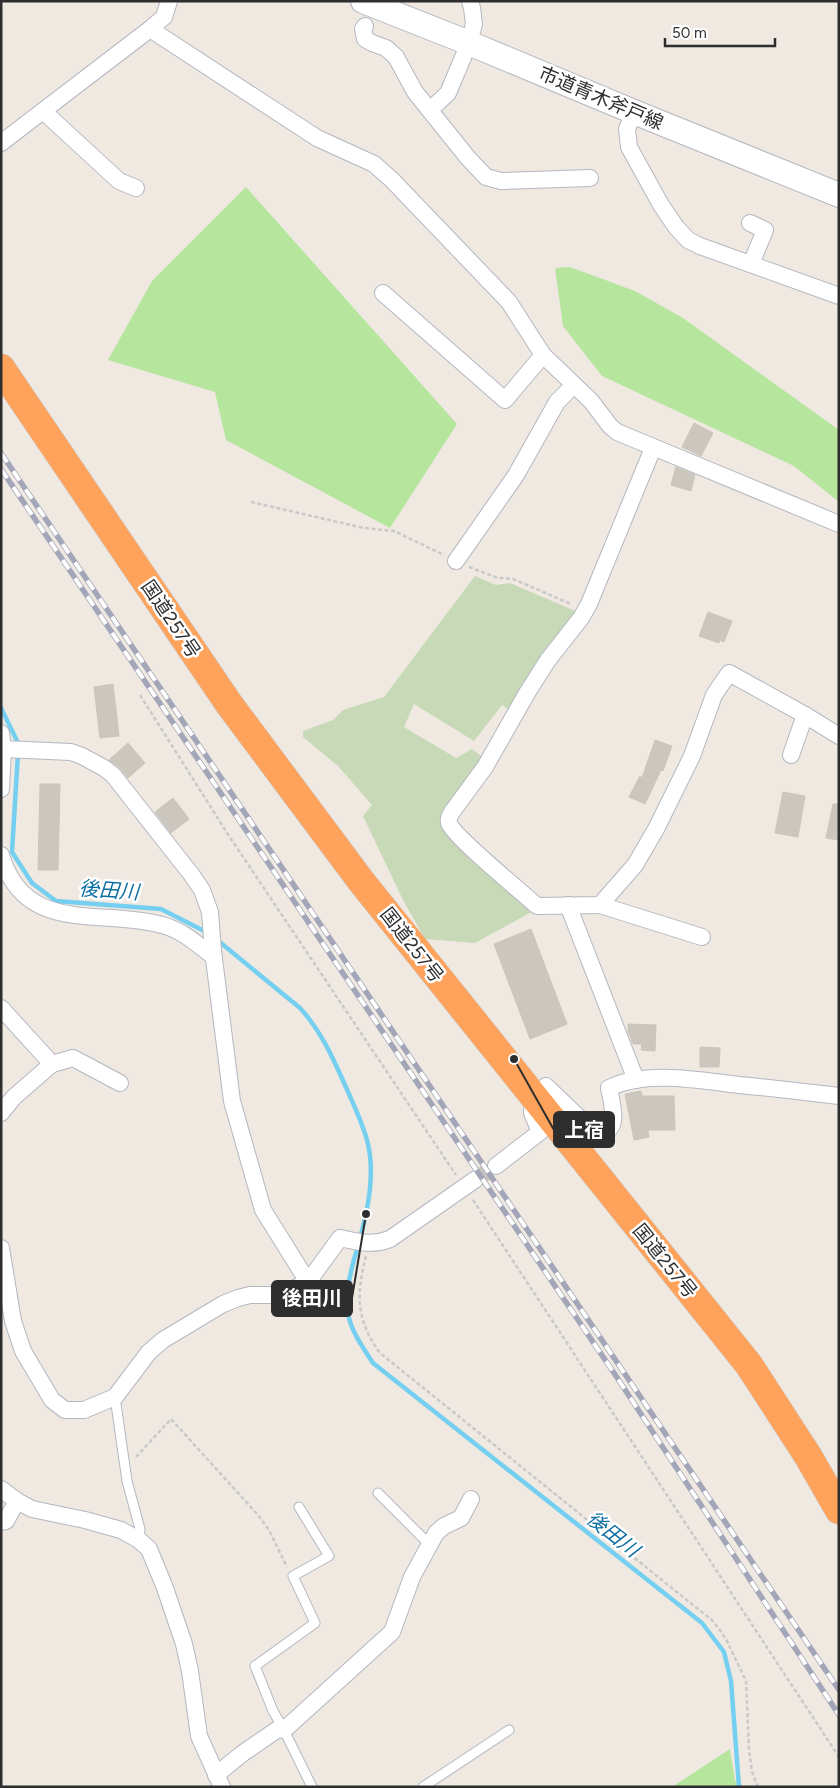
<svg xmlns="http://www.w3.org/2000/svg" width="840" height="1788" font-family="Figtree,'Noto Sans JP',sans-serif">
<rect width="100%" height="100%" fill="#efe9e1"/>
<g fill="#b6e59e">
<path d="M 246,187 L 457,424 L 390,528 L 226,440 L 215,392 L 108,360 L 152,281 Z"/>
<path d="M 570,267 L 635,291 L 683,318 L 839,430 L 839,502 L 794,466 L 602,376 L 563,326 L 555,268 Z"/>
<path d="M 730,1749 L 735,1781 L 740,1787 L 672,1787 Z"/>
</g>
<path fill="#c8d9b8" d="M 475,576 L 496,585 L 510,583 L 580,613 L 513,712 L 502,705 L 474,741 L 414,704 L 404,727 L 456,758 L 472,749 L 485,759 L 444,825 L 537,909 L 475,943 L 425,939 L 403,900 L 363,816 L 372,805 L 338,766 L 303,737 L 303,731 L 333,720 L 343,710 L 384,697 Z"/>
<g fill="none" stroke-linecap="round" stroke-linejoin="round">
<g stroke="#75cff0" stroke-width="4.5">
<path d="M 1,708 L 19,745"/>
<path d="M 18,753 L 12,852 L 32,883 L 56,901 L 161,909 L 208,933"/>
<path d="M 216,939 L 300,1008 C 323,1033 335,1063 349,1094 C 356,1110 364,1127 368,1144 C 375,1175 368,1209 360,1238"/>
<path d="M 358,1246 C 351,1269 344,1294 349,1318 C 353,1334 364,1349 373,1363 L 702,1623 L 724,1652 L 731,1681 L 739,1787"/>
</g>
</g>
<g fill="#cbc7bf" stroke="#cbc5ba">
<path d="M 694,423 L 713,433 L 701,456 L 682,447 Z"/>
<path d="M 676,467 L 695,475 L 691,491 L 671,485 Z"/>
<path d="M 708,612 L 732,621 L 724,642 L 720,640 L 719,643 L 699,636 Z"/>
<path d="M 113,684 L 119,736 L 100,738 L 94,687 Z"/>
<path d="M 655,740 L 672,746 L 663,771 L 661,770 L 645,804 L 629,797 L 640,776 L 642,778 Z"/>
<path d="M 128,743 L 145,763 L 128,778 L 119,767 L 109,760 Z"/>
<path d="M 40,784 L 60,784 L 58,870 L 38,870 Z"/>
<path d="M 783,792 L 805,796 L 798,837 L 775,833 Z"/>
<path d="M 173,798 L 189,819 L 171,833 L 155,812 Z"/>
<path d="M 833,804 L 839,804 L 839,840 L 826,838 Z"/>
<path d="M 531,929 L 567,1024 L 530,1039 L 494,944 Z"/>
<path d="M 628,1024 L 656,1025 L 655,1051 L 641,1050 L 642,1044 L 633,1044 L 628,1031 Z"/>
<path d="M 700,1047 L 720,1048 L 719,1067 L 700,1067 Z"/>
<path d="M 641,1091 L 642,1096 L 674,1096 L 675,1130 L 648,1130 L 649,1137 L 634,1140 L 625,1094 Z"/>
</g>
<g fill="none" stroke-linecap="round" stroke-linejoin="round">
<path stroke="#c8c4bd" stroke-width="16" stroke-dasharray="16 8" stroke-linecap="butt" d="M 476,1179 L 496,1166"/>
<defs>
<g id="lane">
<path d="M 115,1397 L 127,1481 L 140,1529 L 139,1540"/>
<path d="M 378,1493 L 429,1544"/>
<path d="M 299,1507 L 329,1556 L 293,1576 L 315,1623 L 255,1666 L 273,1711 L 284,1730 L 312,1787"/>
<path d="M 423,1787 L 509,1730"/>
</g>
<g id="street">
<path d="M 365,26 L 363,29 L 365,39 L 372,43 L 386,48 L 396,57 L 415,92 L 468,158 L 486,177 L 501,181 L 590,178"/>
<path d="M 150,29 L 317,138 L 374,164 L 392,180 L 509,302 L 543,355 L 591,401 L 610,426 L 617,432 L 839,524"/>
<path d="M 430,110 L 448,93 L 469,43 L 474,24 L 472,8 L 470,1"/>
<path d="M 43,111 L 119,181 L 136,188"/>
<path d="M 634,112 L 627,129 L 629,147 L 661,205 L 676,227 L 688,240 L 700,246 L 839,296"/>
<path d="M 1,143 L 150,29 L 164,17 L 169,1"/>
<path d="M 750,223 L 765,230 L 751,264"/>
<path d="M 383,293 L 505,400 L 543,355"/>
<path d="M 653,448 L 589,604 L 581,618 L 548,660 L 527,693 L 485,767 L 452,812 C 450,815 448,819 449,823 C 453,836 523,893 537,906 L 600,905 L 635,865 L 656,829 L 692,756 L 714,695 L 729,673 L 805,715"/>
<path d="M 456,561 L 516,475 L 557,402 L 574,385"/>
<path d="M 1,733 L 3,749 L 71,752 L 82,756 L 104,768 L 113,775 L 191,874 L 202,890 L 210,912 L 213,951 L 232,1101 L 263,1210 L 308,1282"/>
<path d="M 791,755 L 805,715 L 839,736"/>
<path d="M 1,789 L 3,749"/>
<path d="M 1,855 C 25,936 101,908 162,925 C 182,930 197,944 214,957"/>
<path d="M 568,905 L 636,1080"/>
<path d="M 600,905 L 702,937"/>
<path d="M 1,1008 L 52,1064 L 14,1097 L 1,1113"/>
<path d="M 52,1064 L 73,1058 L 120,1083"/>
<path d="M 496,1166 L 540,1132 L 532,1113 L 533,1097 L 546,1086 L 596,1134 C 622,1133 612,1105 609,1088 C 646,1070 698,1080 739,1085 C 772,1088 805,1092 839,1096"/>
<path d="M 1,1248 L 13,1321 L 23,1351 L 52,1400 L 65,1410 L 84,1410 L 115,1397 L 149,1352 L 163,1340 L 223,1304 L 238,1298 L 250,1295 L 273,1295 L 287,1292 L 308,1282 L 340,1238 C 358,1242 372,1246 390,1239 L 476,1179"/>
<path d="M 1,1489 L 17,1501 L 32,1509 L 85,1520 L 121,1530 L 139,1540 L 149,1549 L 165,1588 L 184,1644 L 190,1671 L 199,1736 L 222,1787"/>
<path d="M 1,1522 L 6,1521 L 17,1501"/>
<path d="M 216,1775 L 243,1753 L 281,1727 L 284,1730 L 392,1632 L 412,1577 L 436,1533 L 444,1526 L 461,1518 L 471,1499"/>
</g>
<path id="secondary" d="M 363,1 L 469,43 L 634,112 L 839,195"/>
<path id="highway" d="M 1,368 L 229,704 L 361,881 L 749,1365 L 808,1456 L 839,1510"/>
</defs>
<use href="#lane" stroke="#b4b7c1" stroke-width="11"/>
<use href="#street" stroke="#b4b7c1" stroke-width="18"/>
<use href="#secondary" stroke="#b4b7c1" stroke-width="26"/>
<use href="#highway" stroke="#c9c9c9" stroke-width="29"/>
<g stroke="#c9c9c9" stroke-width="2.5" stroke-dasharray="4 2.5" stroke-linecap="butt">
<path d="M 251,502 L 364,528 L 394,531 L 444,555"/>
<path d="M 469,567 L 498,578 L 513,579 L 571,604"/>
<path d="M 140,695 L 229,836 L 456,1175"/>
<path d="M 473,1200 L 839,1757"/>
<path d="M 366,1256 C 356,1295 356,1320 380,1353 L 693,1605 L 712,1620 L 720,1630 L 727,1641 L 746,1681 L 749,1749 L 752,1772 L 758,1787"/>
<path d="M 136,1457 L 171,1419 L 258,1515 L 269,1530 L 287,1567"/>
</g>
<use href="#lane" stroke="#fff" stroke-width="9"/>
<use href="#street" stroke="#fff" stroke-width="16"/>
<use href="#secondary" stroke="#fff" stroke-width="24"/>
<use href="#highway" stroke="#ffa35c" stroke-width="28"/>
<defs>
<g id="rail">
<path d="M 1,453 L 839,1690"/>
<path d="M 1,469 L 614,1373 L 839,1715"/>
</g>
</defs>
<use href="#rail" stroke="#a3a6b8" stroke-width="5.5"/>
<use href="#rail" stroke="#fff" stroke-width="4" stroke-dasharray="11" stroke-linecap="butt"/>
</g>
<g text-anchor="middle" dominant-baseline="central" stroke-width="5" stroke-linejoin="round" paint-order="stroke">
<g font-size="19" fill="#2e2e2e" stroke="#fff">
<text transform="translate(601 98) rotate(23)">市道青木斧戸線</text>
<text transform="translate(171 619) rotate(56)">国道257号</text>
<text transform="translate(412 945) rotate(52)">国道257号</text>
<text transform="translate(665 1261) rotate(51)">国道257号</text>
</g>
<g font-size="20" font-style="italic" fill="#0d6fa3" stroke="#fff">
<text transform="translate(109 890) rotate(4)">後田川</text>
<text transform="translate(613 1534) rotate(38)">後田川</text>
</g>
</g>
<path fill="none" stroke="#2e2e2e" stroke-width="2" d="M514 1059L554 1130M366 1214L352 1298"/>
<g fill="#2e2e2e" stroke="#fff" stroke-width="2">
<circle cx="514" cy="1059" r="5"/>
<circle cx="366" cy="1214" r="5"/>
</g>
<g fill="#2e2e2e" stroke="#2e2e2e" stroke-width="2">
<rect x="554" y="1112" width="60" height="35" rx="5"/>
<rect x="272" y="1281" width="80" height="35" rx="5"/>
</g>
<g font-size="20" text-anchor="middle" font-weight="bold" fill="#fff">
<text x="584" y="1137">上宿</text>
<text x="312" y="1305">後田川</text>
</g>
<rect width="840" height="1788" fill="none" stroke="#2e2e2e" stroke-width="5"/>
<path d="M665 38v8h110v-8" fill="none" stroke="#2e2e2e" stroke-width="2.5"/>
<text x="672" y="38" font-size="15" fill="#2e2e2e" stroke="#ffffff" stroke-width="4" paint-order="stroke">50 m</text>
</svg>
